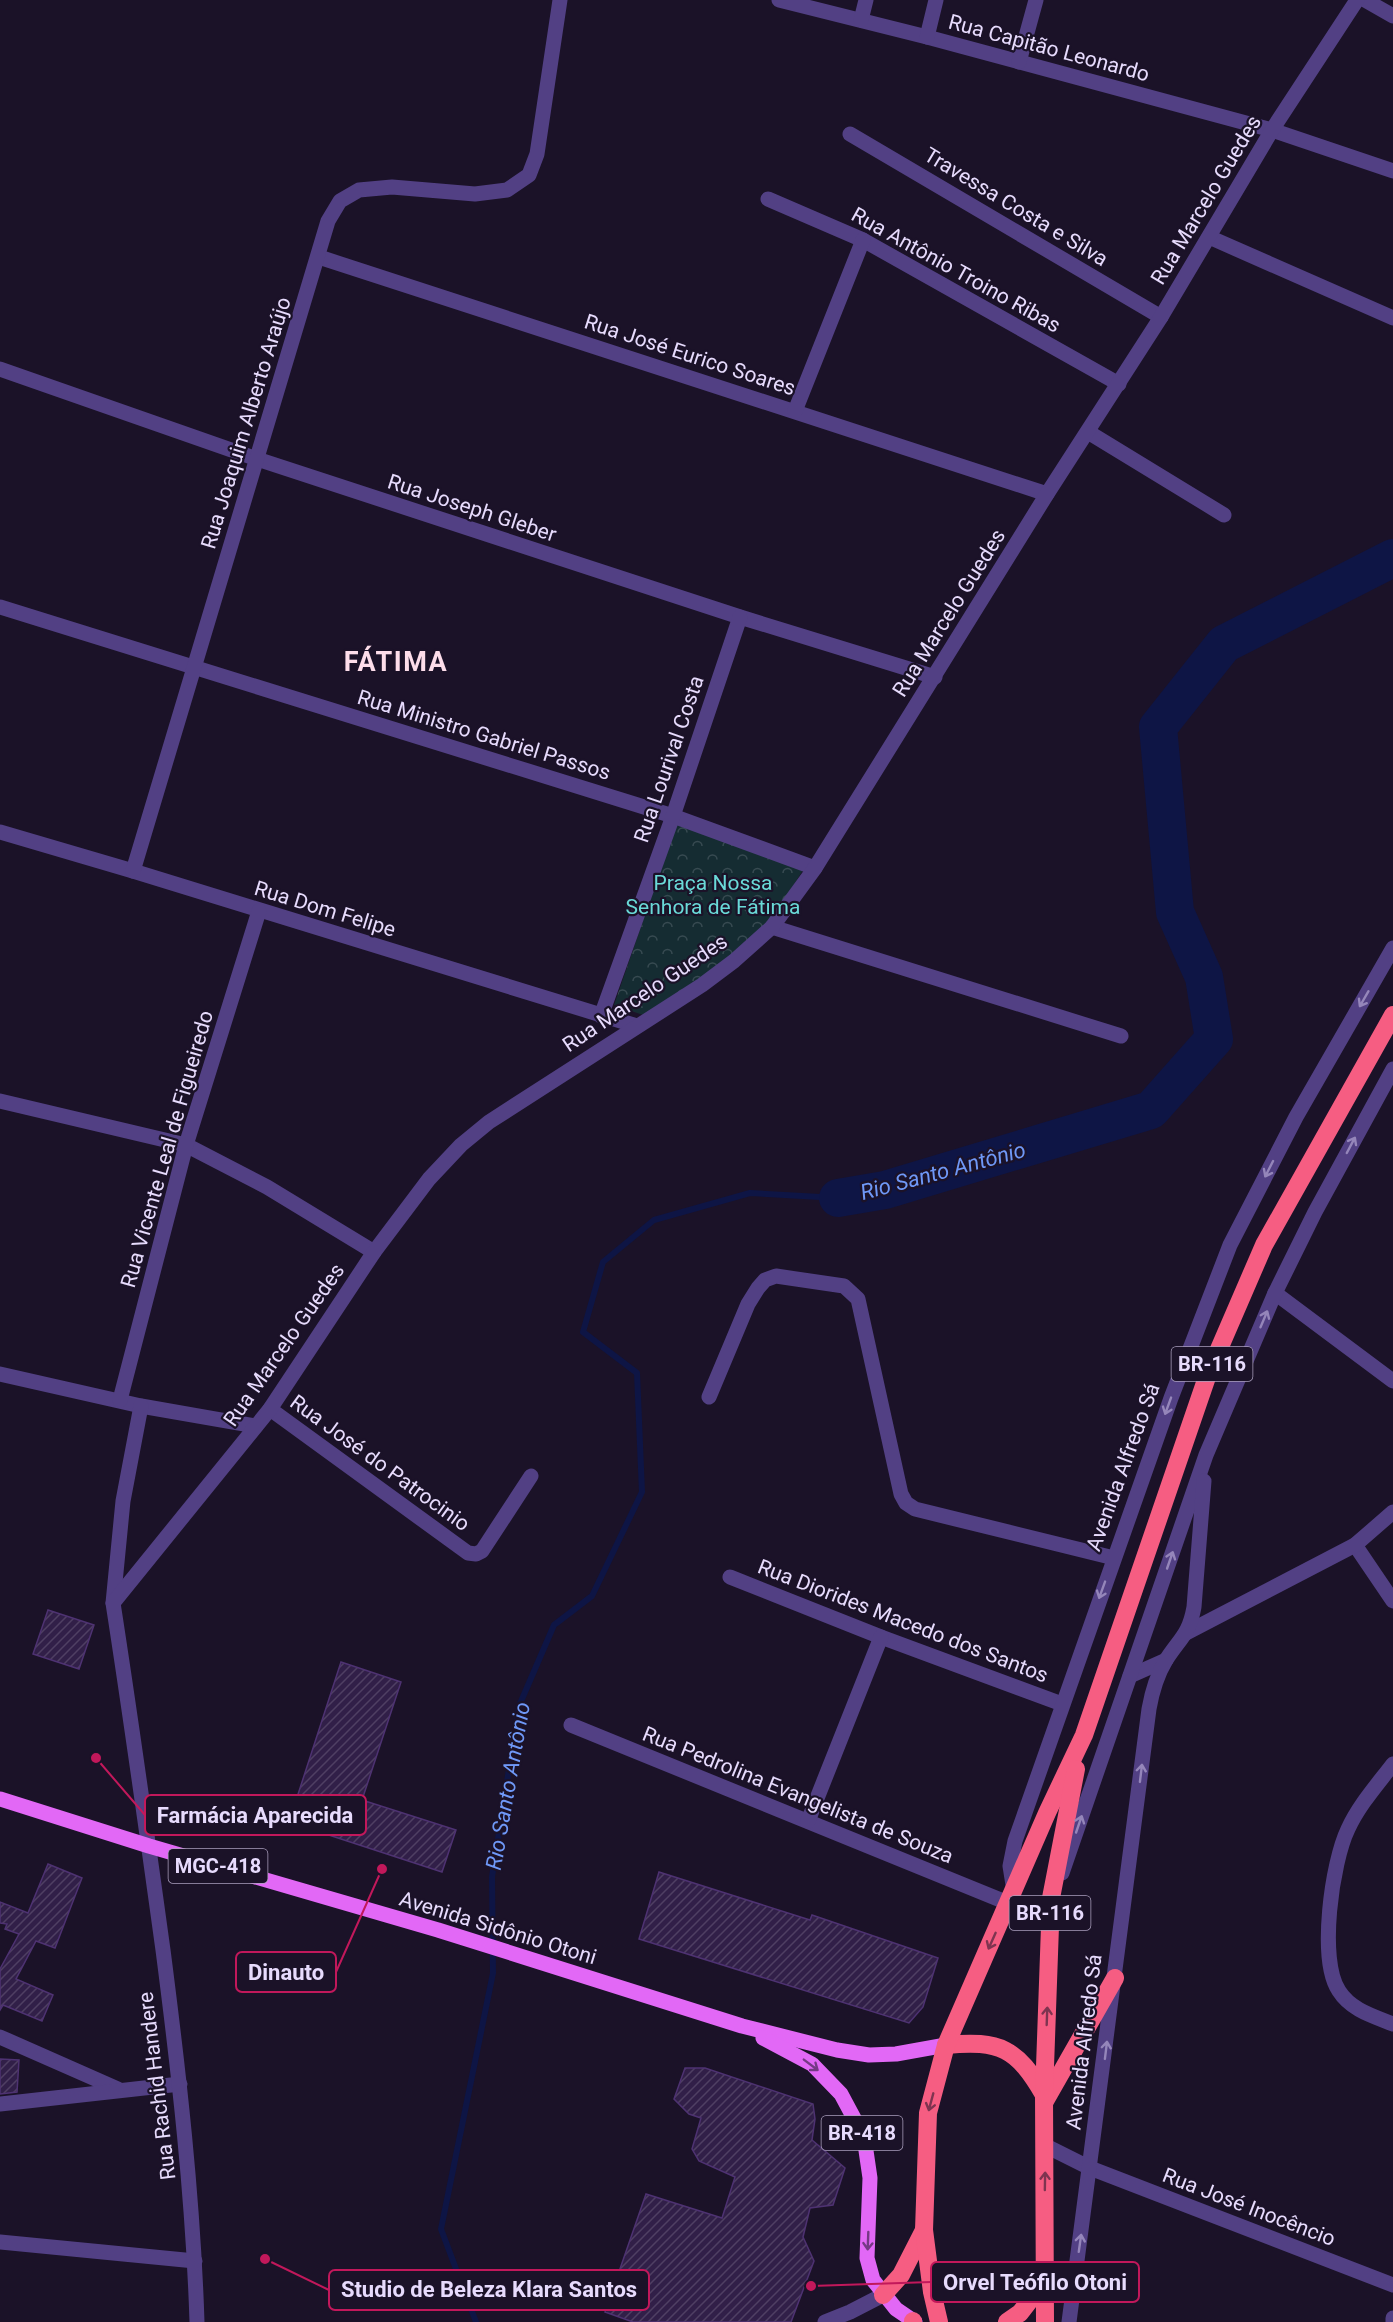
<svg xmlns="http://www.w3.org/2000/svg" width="1393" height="2322" font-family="Roboto,sans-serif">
<defs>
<pattern id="forest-crowns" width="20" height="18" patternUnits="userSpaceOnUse" patternTransform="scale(1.5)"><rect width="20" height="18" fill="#152c32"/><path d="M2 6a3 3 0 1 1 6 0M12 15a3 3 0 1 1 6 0" fill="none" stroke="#374a51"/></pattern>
<pattern id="building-hatch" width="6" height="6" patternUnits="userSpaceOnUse" patternTransform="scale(1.5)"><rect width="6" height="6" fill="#311f48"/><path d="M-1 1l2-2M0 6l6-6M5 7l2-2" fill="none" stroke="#4f3f63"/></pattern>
</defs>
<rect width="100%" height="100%" fill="#1b1228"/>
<path fill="url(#forest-crowns)" d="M 677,822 L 805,867 L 766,928 L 702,979 L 646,1016 L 614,1005 Z"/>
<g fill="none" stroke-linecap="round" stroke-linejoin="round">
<path stroke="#0e1545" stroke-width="6" d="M 476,2322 L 441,2229 L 493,1973 L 492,1877 L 519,1706 L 554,1625 L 592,1596 L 642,1492 L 637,1373 L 583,1332 L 603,1262 L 654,1220 L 750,1193 L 838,1198"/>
<path stroke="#0e1545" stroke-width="38" d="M 838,1198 L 885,1190 L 1151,1110 L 1214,1039 L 1204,977 L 1175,912 L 1158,727 L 1224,644 L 1393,558"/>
</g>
<g fill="url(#building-hatch)" stroke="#4e3272" stroke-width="1.5">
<path d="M 48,1610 L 94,1625 L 79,1669 L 33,1654 Z"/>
<path d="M 341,1662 L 401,1682 L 362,1800 L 456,1830 L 442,1872 L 289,1822 Z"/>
<path d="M 48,1864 L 82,1878 L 55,1948 L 36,1941 L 16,1979 L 53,1995 L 42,2021 L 3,2005 L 0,2010 L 0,1969 L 19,1934 L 5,1929 L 7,1924 L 0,1923 L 0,1902 L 28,1913 Z"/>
<path d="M 659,1872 L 810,1920 L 812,1915 L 938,1958 L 923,2007 L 909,2023 L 639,1939 Z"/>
<path d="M 0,2059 L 19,2060 L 17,2092 L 0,2094 Z"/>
<path d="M 685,2068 L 705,2068 L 813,2104 L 815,2119 L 812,2140 L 845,2168 L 833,2205 L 810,2208 L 803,2237 L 814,2261 L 791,2322 L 633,2322 L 605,2312 L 646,2194 L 722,2218 L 735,2177 L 699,2161 L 692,2149 L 701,2118 L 689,2114 L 674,2099 Z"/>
</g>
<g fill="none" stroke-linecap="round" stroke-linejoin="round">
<g stroke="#524084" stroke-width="15">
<path d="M 779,0 L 927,37 L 1272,130 L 1393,171"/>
<path d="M 1365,0 L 1393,16"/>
<path d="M 861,20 L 866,0"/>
<path d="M 927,37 L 936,0"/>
<path d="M 1019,62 L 1036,0"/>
<path d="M 850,134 L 1161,317"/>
<path d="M 768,199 L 863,240 L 1119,384"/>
<path d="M 1209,237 L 1393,318"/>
<path d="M 319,257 L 1047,494"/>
<path d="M 0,369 L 257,459 L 740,617 L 935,677"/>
<path d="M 795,411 L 863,240"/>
<path d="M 1088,432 L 1224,515"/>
<path d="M 0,607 L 673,816 L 815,868"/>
<path d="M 0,832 L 133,871 L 637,1026"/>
<path d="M 133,871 L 328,221 L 340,201 L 359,190 L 392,187 L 475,194 L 507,190 L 529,175 L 537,154 L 560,0"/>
<path d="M 772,927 L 1121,1036"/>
<path d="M 601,1016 L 673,816 L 740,617"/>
<path d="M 0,1101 L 186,1145 L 267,1187 L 374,1252"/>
<path d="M 1275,1293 L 1393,1381"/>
<path d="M 0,1374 L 141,1406 L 256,1426"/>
<path d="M 709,1397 L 748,1304 L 758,1288 L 765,1280 L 776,1276 L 844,1286 L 858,1299 L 901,1494 L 906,1503 L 915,1509 L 1114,1558"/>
<path d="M 120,1400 L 186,1145 L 259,911"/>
<path d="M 270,1409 L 468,1553 L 476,1554 L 482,1551 L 531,1476"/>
<path d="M 1355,1545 L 1393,1601"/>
<path d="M 730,1577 L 881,1637 L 1062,1704"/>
<path d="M 113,1603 L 123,1501 L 141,1406"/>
<path d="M 1186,1633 L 1355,1545 L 1393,1512"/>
<path d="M 1130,1676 L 1166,1660"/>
<path d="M 571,1725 L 1008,1903"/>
<path d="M 1393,1764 C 1377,1785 1359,1805 1348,1829 C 1332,1862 1318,1960 1339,1991 C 1351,2010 1373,2016 1393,2024"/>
<path d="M 808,1821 L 881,1637"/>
<path d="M 1062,1873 L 1206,1455 L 1275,1293 L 1315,1212 L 1393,1069"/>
<path d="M 1014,1891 L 1010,1866 L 1015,1841 L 1171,1398 L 1230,1245 L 1296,1117 L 1393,948"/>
<path d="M 0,2037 L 118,2089"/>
<path d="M 0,2104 L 180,2084"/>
<path d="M 1046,2146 L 1090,2168 L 1393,2285"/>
<path d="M 0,2242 L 195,2261"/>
<path d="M 197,2322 C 193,2197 179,2074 163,1950 C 147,1834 131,1719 113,1603 L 270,1409 L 374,1252 L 429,1179 L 461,1145 L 489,1122 L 702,985 L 734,961 L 772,927 L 815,868 L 1047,494 L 1161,317 L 1272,130 L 1357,0"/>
<path d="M 825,2322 L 850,2312 L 883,2295"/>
<path d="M 1069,2322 L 1149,1709 C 1152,1692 1157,1675 1166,1660 C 1180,1638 1189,1635 1194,1607 L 1204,1481"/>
<path d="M 1393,2322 L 1393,2318"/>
</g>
<g stroke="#e268f6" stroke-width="15">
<path d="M 0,1799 L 149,1846 L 438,1930 L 742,2026 L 837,2050 L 869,2055 L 896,2054 L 946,2045"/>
<path d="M 763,2038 L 812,2064 L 841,2094 L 864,2137 L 870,2178 L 867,2258 L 873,2280 L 896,2309 L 915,2322"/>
</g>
<g stroke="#f65d82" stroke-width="18">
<path d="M 946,2045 C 1000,2040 1017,2048 1044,2095"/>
<path d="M 1045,2101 L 1115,1978"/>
<path d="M 883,2295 L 901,2275 L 924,2230"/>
<path d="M 913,2321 L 913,2322"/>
<path d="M 939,2322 L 932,2292 L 924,2230 L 928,2113 L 946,2045 L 1047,1813 L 1084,1735 L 1207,1377 L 1264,1245 L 1393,1015"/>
<path d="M 1007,2322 L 1020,2313 L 1044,2282"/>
<path d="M 1045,2322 L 1044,2095 L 1051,1898 L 1076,1769"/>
</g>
</g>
<defs><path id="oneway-shaft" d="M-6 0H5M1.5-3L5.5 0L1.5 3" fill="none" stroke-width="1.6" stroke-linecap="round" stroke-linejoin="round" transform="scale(1.5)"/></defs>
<g stroke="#9586ba">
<use href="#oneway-shaft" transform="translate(1364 999) rotate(120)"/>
<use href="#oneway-shaft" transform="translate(1351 1145) rotate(-62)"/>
<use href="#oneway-shaft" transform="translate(1269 1169) rotate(117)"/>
<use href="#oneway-shaft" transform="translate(1264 1319) rotate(-67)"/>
<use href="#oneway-shaft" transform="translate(1168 1406) rotate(110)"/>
<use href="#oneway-shaft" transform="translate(1170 1560) rotate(-71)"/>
<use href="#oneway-shaft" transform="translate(1102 1590) rotate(110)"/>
<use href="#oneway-shaft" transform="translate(1141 1773) rotate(-83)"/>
<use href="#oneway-shaft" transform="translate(1079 1824) rotate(-71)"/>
<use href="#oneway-shaft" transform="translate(1106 2050) rotate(-83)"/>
<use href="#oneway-shaft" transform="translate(1080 2243) rotate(-82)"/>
</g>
<g stroke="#7e3450">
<use href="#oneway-shaft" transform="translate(992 1941) rotate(114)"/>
<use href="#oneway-shaft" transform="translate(1047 2016) rotate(-88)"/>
<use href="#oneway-shaft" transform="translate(931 2102) rotate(105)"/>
<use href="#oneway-shaft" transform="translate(1045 2181) rotate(-89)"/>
</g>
<g stroke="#753985">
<use href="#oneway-shaft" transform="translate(811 2065) rotate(37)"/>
<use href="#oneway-shaft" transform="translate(868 2241) rotate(92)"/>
</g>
<g text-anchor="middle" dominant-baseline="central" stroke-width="4.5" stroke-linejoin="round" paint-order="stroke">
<g fill="#1b1228" stroke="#aa9fbd" stroke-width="1.5">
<rect x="1171.5" y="1347" width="81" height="34" rx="4.5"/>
<rect x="168.5" y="1849" width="99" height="34" rx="4.5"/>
<rect x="1009.5" y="1896" width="81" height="34" rx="4.5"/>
<rect x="821.5" y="2116" width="81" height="34" rx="4.5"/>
</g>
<g font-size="20" font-weight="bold" fill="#e7dbfd">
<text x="1212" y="1364">BR-116</text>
<text x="218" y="1866">MGC-418</text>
<text x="1050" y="1913">BR-116</text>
<text x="862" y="2133">BR-418</text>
</g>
<g font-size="21" fill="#e7dbfd" stroke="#1b1228">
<text transform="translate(1049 48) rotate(15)">Rua Capitão Leonardo</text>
<text transform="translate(1206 200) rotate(-59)">Rua Marcelo Guedes</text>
<text transform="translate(1016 207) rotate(31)">Travessa Costa e Silva</text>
<text transform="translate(956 270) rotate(29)">Rua Antônio Troino Ribas</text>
<text transform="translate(690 355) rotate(18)">Rua José Eurico Soares</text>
<text transform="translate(246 423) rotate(-73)">Rua Joaquim Alberto Araújo</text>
<text transform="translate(472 508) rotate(18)">Rua Joseph Gleber</text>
<text transform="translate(949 613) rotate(-58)">Rua Marcelo Guedes</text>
<text transform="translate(484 735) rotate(17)">Rua Ministro Gabriel Passos</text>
<text transform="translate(669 759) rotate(-71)">Rua Lourival Costa</text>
<text transform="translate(325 909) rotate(17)">Rua Dom Felipe</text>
<text transform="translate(645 993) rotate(-34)">Rua Marcelo Guedes</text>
<text transform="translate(167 1149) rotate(-74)">Rua Vicente Leal de Figueiredo</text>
<text transform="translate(284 1345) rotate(-55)">Rua Marcelo Guedes</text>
<text transform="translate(380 1463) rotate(36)">Rua José do Patrocinio</text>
<text transform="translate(1123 1467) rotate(-70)">Avenida Alfredo Sá</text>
<text transform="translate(903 1621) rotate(21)">Rua Diorides Macedo dos Santos</text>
<text transform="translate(798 1795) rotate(22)">Rua Pedrolina Evangelista de Souza</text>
<text transform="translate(498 1928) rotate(17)">Avenida Sidônio Otoni</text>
<text transform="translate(1084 2042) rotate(-83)">Avenida Alfredo Sá</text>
<text transform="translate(157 2086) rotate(-97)">Rua Rachid Handere</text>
<text transform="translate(1249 2207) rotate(21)">Rua José Inocêncio</text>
</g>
<g font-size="21" fill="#6adad8" stroke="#1b1228">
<text x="713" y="883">Praça Nossa<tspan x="713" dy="24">Senhora de Fátima</tspan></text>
</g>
<g font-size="22" font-style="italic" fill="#6f98f7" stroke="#1b1228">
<text transform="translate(943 1171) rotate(-15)">Rio Santo Antônio</text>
<text transform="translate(508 1786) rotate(-80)">Rio Santo Antônio</text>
</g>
<g font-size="27" font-weight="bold" letter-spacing="1.5" fill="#fdddea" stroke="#1b1228">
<text x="396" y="662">FÁTIMA</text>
</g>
</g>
<path fill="none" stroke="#c2185b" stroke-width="2" d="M96 1758L145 1815M382 1869L336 1972M811 2286L931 2282M265 2259L329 2290"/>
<g fill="#c2185b" stroke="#1b1228" stroke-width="2">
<circle cx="96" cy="1758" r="6"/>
<circle cx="382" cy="1869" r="6"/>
<circle cx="811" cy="2286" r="6"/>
<circle cx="265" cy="2259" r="6"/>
</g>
<g fill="#1b1228" stroke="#c2185b" stroke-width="2">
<rect x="145" y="1795" width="221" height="40" rx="6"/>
<rect x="236" y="1952" width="100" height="40" rx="6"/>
<rect x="931" y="2262" width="208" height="40" rx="6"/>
<rect x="329" y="2270" width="320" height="40" rx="6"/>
</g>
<g font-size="22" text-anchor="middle" font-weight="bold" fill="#e7dbfd">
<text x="255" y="1823">Farmácia Aparecida</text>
<text x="286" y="1980">Dinauto</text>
<text x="1035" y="2290">Orvel Teófilo Otoni</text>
<text x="489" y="2297">Studio de Beleza Klara Santos</text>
</g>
</svg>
